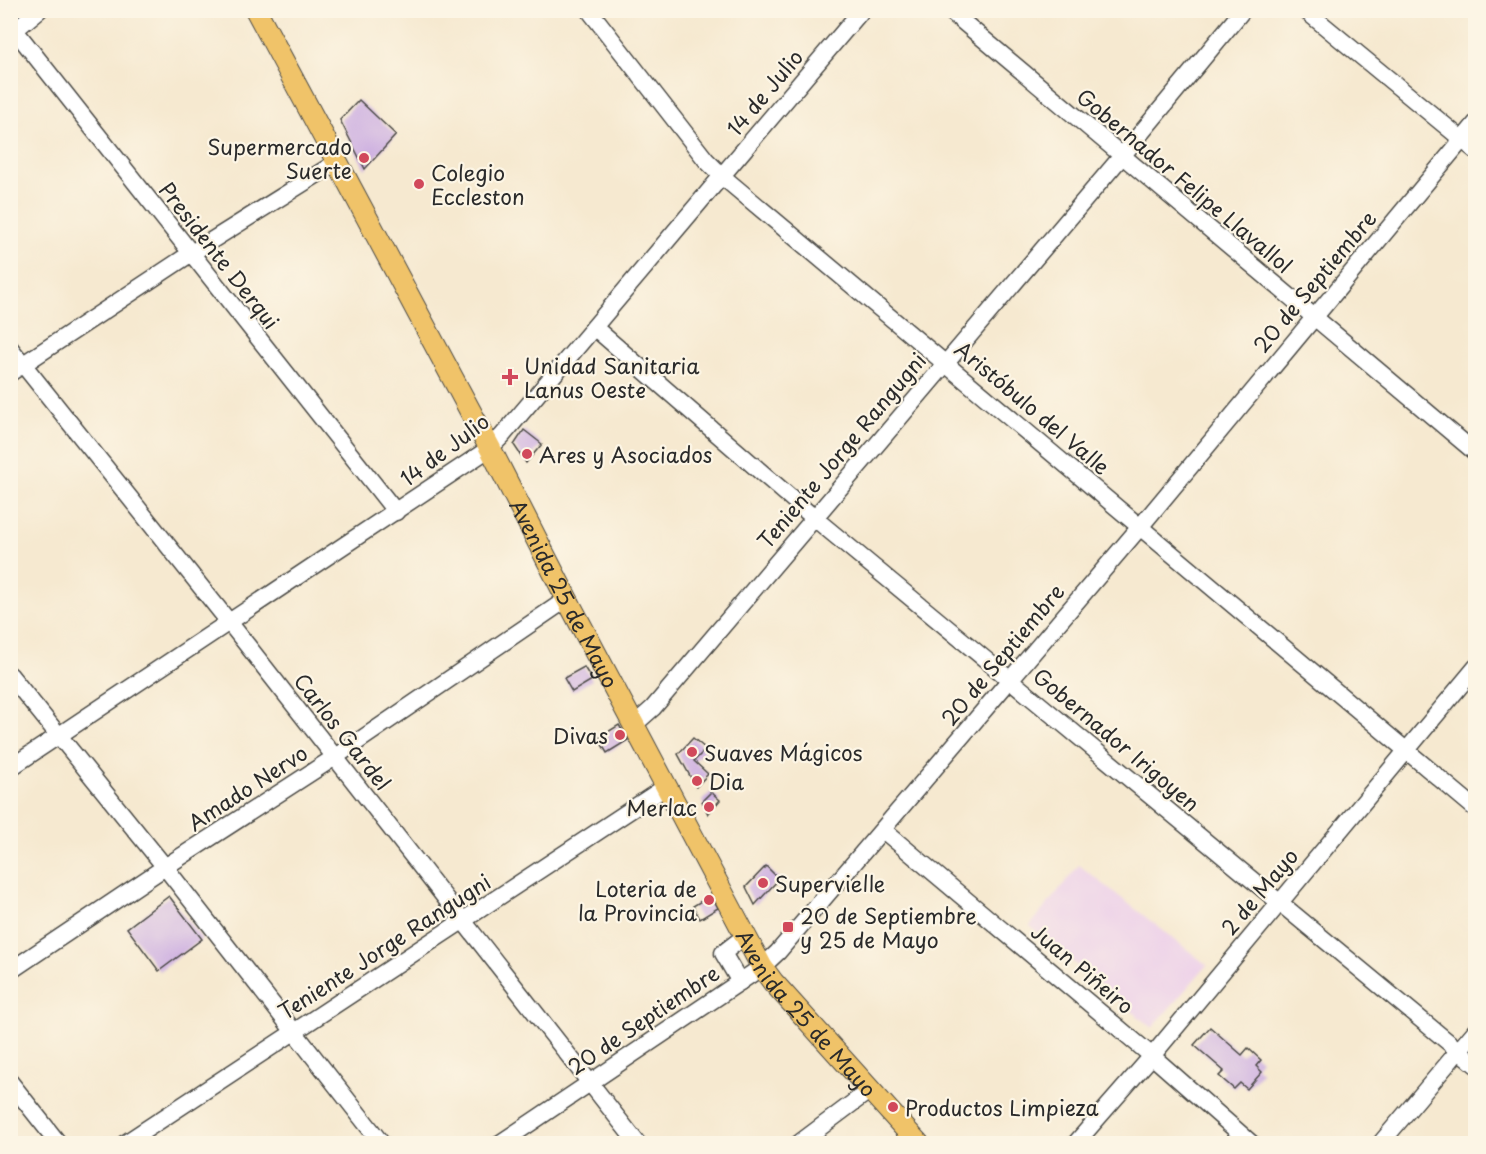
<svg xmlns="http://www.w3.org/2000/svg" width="1486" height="1154" font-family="'Playpen Sans',sans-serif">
<rect width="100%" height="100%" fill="#fcf5e5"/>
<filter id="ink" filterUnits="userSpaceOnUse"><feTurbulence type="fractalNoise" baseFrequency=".0167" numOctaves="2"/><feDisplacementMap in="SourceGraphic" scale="12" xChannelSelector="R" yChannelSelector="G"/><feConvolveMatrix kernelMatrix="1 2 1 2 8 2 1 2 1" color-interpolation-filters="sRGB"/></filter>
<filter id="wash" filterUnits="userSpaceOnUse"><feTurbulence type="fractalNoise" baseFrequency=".008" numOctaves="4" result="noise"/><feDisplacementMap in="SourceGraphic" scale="24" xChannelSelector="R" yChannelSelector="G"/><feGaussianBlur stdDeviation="1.35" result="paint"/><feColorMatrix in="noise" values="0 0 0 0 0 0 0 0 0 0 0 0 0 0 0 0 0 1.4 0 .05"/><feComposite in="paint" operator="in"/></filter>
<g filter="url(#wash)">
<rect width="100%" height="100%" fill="#f6e9d0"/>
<path fill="#edd1e9" d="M 1079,865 L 1207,965 L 1152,1028 L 1030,926 Z"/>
<g id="blocks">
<g fill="#cfb2e1">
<path d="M 359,100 L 396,135 L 365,169 L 340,120 Z"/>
<path d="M 524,430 L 542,444 L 526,463 L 514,445 Z"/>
<path d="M 584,667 L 592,680 L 572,692 L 564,678 Z"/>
<path d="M 619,725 L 628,740 L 607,753 L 598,738 Z"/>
<path d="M 693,738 L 706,749 L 694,761 L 708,774 L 696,787 L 678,754 Z"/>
<path d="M 711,792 L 720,800 L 708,814 L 702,801 Z"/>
<path d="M 766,866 L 779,879 L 755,905 L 746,887 Z"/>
<path d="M 711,895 L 718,908 L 700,919 L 693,906 Z"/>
<path d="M 169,896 L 202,939 L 159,971 L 127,928 Z"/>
<path d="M 1210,1027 L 1242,1055 L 1248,1048 L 1261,1060 L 1256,1066 L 1262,1072 L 1247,1089 L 1240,1083 L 1234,1089 L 1219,1076 L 1224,1071 L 1194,1045 Z"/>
</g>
</g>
</g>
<g filter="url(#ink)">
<use href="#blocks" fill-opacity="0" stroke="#494844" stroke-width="1.5"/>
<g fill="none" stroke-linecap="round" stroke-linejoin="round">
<defs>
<g id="minor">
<path d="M 589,10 L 706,160 L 723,177 L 1476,809"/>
<path d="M 949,10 L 1476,453"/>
<path d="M 1305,10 L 1476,151"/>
<path d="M 10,24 L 396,512"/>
<path d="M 10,34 L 39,10"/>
<path d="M 595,328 L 813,517 L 1476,1065"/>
<path d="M 10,348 L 229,622 L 638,1144"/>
<path d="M 10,373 L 190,254 L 337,162"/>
<path d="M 10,675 L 165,867 L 382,1144"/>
<path d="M 635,724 L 653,708 L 1122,156 L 1243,10"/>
<path d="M 10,768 L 490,448 L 502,436 L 862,10"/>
<path d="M 883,830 L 1152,1056 L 1252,1144"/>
<path d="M 10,971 L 165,867 L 335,757 L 567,599"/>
<path d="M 740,982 L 723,953 L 745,936"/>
<path d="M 10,1082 L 59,1144"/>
<path d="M 124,1144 L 667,786"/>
<path d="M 499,1144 L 762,967 L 778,952 L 1140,527 L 1476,123"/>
<path d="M 798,1144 L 870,1090"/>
<path d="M 1075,1144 L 1152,1056 L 1476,667"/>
<path d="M 1380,1144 L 1476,1030"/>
</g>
<g id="major">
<path id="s1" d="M 256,10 L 490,448 L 567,599 L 762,967 L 773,982 L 919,1144"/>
</g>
</defs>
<use href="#minor" stroke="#494844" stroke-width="19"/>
<use href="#major" stroke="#494844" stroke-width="23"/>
<use href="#minor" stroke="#fff" stroke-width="16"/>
<use href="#major" stroke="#f0c369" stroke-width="21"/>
</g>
</g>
<g fill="#d1495b" stroke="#fcf5e5" stroke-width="2">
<circle cx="364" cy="158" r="6"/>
<circle cx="419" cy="184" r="6"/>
<path d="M507 368h6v6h6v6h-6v6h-6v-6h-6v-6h6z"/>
<circle cx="527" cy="454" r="6"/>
<circle cx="620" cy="735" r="6"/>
<circle cx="692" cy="752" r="6"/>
<circle cx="697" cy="781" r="6"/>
<circle cx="709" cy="807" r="6"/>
<circle cx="763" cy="883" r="6"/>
<circle cx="709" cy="900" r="6"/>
<rect x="782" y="921" width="12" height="12" rx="3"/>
<circle cx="893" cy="1107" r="6"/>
</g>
<g text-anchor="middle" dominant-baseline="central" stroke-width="4.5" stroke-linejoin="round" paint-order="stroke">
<g font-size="21" fill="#2b2b2b" stroke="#fcf5e5">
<text transform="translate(764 92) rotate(-50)">14 de Julio</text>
<text transform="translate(1185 180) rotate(40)">Gobernador Felipe Llavallol</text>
<text transform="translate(220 255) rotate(52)">Presidente Derqui</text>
<text transform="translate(1314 281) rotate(-50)">20 de Septiembre</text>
<text transform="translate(1033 407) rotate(40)">Aristóbulo del Valle</text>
<text transform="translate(444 449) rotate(-37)">14 de Julio</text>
<text transform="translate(841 450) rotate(-50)">Teniente Jorge Rangugni</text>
<text stroke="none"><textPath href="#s1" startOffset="660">Avenida 25 de Mayo</textPath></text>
<text transform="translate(1002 654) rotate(-50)">20 de Septiembre</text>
<text transform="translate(343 731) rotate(52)">Carlos Gardel</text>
<text transform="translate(1117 739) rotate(40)">Gobernador Irigoyen</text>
<text transform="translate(247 787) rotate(-33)">Amado Nervo</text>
<text transform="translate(1259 891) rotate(-50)">2 de Mayo</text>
<text transform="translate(384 946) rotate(-33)">Teniente Jorge Rangugni</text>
<text transform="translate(1083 968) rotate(40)">Juan Piñeiro</text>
<text stroke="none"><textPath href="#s1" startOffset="1146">Avenida 25 de Mayo</textPath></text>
<text transform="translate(643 1019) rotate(-34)">20 de Septiembre</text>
</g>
<g font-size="21" fill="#2b2b2b" stroke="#fcf5e5" text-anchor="start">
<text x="352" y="146" text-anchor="end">Supermercado<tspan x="352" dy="24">Suerte</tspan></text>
<text x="431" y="172">Colegio<tspan x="431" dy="24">Eccleston</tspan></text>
<text x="524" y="365">Unidad Sanitaria<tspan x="524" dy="24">Lanus Oeste</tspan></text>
<text x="539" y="454">Ares y Asociados</text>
<text x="608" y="735" text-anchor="end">Divas</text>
<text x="704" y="752">Suaves Mágicos</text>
<text x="709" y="781">Dia</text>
<text x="697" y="807" text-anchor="end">Merlac</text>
<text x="775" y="883">Supervielle</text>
<text x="697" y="888" text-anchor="end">Loteria de<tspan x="697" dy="24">la Provincia</tspan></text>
<text x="800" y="915">20 de Septiembre<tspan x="800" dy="24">y 25 de Mayo</tspan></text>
<text x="905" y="1107">Productos Limpieza</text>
</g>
</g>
<rect width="1486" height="1154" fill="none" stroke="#fcf5e5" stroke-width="36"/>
</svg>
